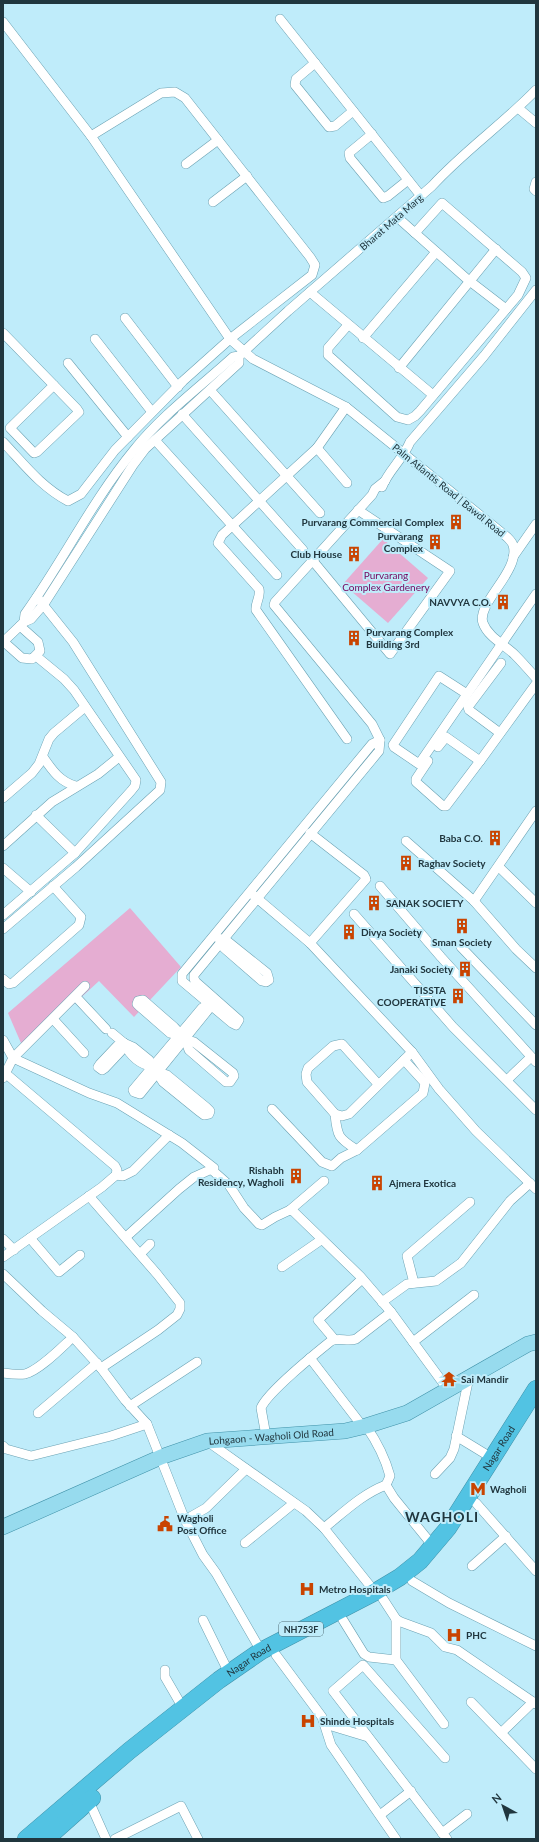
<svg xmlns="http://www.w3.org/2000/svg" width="539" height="1842" font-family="Lato,sans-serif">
<rect width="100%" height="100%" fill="#bfecfa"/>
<g fill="#e5add2">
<path d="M 383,539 L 428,578 L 388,623 L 343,584 Z"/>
<path d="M 130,908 L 181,967 L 134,1017 L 99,981 L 24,1050 L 8,1013 Z"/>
</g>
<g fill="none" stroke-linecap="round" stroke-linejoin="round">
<defs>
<g id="street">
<path d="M 280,19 L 421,196"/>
<path d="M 3,22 L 91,136 L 230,339 L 253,359 L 346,407 L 507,537 C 509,539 512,542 513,545 C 521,571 476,603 483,623 C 488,637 505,645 515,655 C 522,662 529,670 536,678"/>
<path d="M 315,63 L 296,79 L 295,85 L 329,127 L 335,126 L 353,111"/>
<path d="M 518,108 L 536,123"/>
<path d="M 372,134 L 349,153 L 350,158 L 383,198 L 388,196 L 408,180"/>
<path d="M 186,164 L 218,140"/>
<path d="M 536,182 L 534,189 L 536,191"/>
<path d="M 213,202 L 247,176"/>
<path d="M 415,233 L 467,279 L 506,309"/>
<path d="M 310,292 L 433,395"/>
<path d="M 125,318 L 178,387"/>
<path d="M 348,325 L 328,348 L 328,355 L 397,417 L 408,420 L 415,416 L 420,411 L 518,295 L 526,278 L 522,272 L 442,203 L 415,233 L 397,217"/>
<path d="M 3,333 L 77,409 L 79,412 L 37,452 L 34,453 L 10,428 L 54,385"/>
<path d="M 363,338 L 436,252"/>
<path d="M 95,339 L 152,412"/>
<path d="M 68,363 L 128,437"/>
<path d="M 399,368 L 496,249"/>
<path d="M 210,390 L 320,513"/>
<path d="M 182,414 L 303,550"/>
<path d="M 155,440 L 277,575"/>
<path d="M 3,442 C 23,463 41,487 68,501 L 81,494 L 115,450 L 183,381 L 230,339 L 312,275 L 315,265 L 310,257 L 185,98 L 175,92 L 161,93 L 91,136"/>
<path d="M 317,448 L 346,407"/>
<path d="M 347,483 L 317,448 L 222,535 L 218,543 L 259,589 C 261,597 255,603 256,610 L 347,739"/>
<path d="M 382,487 C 388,471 403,459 410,442 L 484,356 L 536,290"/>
<path d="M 513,557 L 536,524"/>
<path d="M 313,561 L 390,654 L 450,571 L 358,510"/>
<path d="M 24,622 L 25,614 C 63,561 92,501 134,450 C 162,415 200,387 233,357 L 239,356 L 288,311 L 432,186 C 464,151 503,124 536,90"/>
<path d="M 3,642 L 24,622 L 31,619 L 44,604 L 133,465 L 145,449 L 239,363 L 239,356"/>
<path d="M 4,642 L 22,658 L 32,659 L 40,651 L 38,642 L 20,626"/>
<path d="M 467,694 L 439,676 L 393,745 L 394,747 L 419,764 C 458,708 497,651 536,594"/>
<path d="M 500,733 L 469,710 L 468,707 L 501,663"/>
<path d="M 380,740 L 379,751 L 194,975 L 194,979 L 196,982 L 239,1020 L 236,1025 L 232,1023 L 182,981 L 182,974 L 372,744 Z"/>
<path d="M 380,740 L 372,724 L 274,605 L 275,602 L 372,495 L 375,489 L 385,481"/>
<path d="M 438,747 L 446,737 L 480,761 L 536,684"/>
<path d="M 43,757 C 52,770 60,782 76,786"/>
<path d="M 428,761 L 416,779 L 416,782 L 443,806 L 446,806 L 480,761"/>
<path d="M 3,798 L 32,773 L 39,764 L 49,739 L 54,733 L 85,707"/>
<path d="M 36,815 L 75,853"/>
<path d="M 310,833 L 364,875 L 366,879 L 310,943"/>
<path d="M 406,841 L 474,901 L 516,949 L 536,968"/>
<path d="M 3,846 L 52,802 L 98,774 L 119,757"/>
<path d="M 499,867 L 536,903"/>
<path d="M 3,868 L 31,892"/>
<path d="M 380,886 L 441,957 L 536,1062"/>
<path d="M 252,894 L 310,943 L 412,1052 L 439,1089 L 476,1131 L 536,1189"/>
<path d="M 474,901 L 536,811"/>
<path d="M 354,914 L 453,1027 L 536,1110"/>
<path d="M 3,915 L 75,853 L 131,791 L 135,786 L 136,780 L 74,690 L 64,679 L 36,656"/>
<path d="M 3,929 L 76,867 L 160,790 L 161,782 L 73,642 L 37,597"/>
<path d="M 218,938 L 227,941 L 267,973 L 269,980 L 266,982 L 262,981 L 224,948 L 222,941"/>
<path d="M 461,947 L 536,1025"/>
<path d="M 3,979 L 9,984 L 13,983 L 79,925 L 81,917 L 53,886"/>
<path d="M 76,997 L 106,1029"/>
<path d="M 209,1004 L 202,1008 L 133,1090 L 134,1092 L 140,1094 L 208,1010 L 212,1000"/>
<path d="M 53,1019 L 84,1053"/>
<path d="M 112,1033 L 124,1043"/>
<path d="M 179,1035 L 170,1033 L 139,1006 L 137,1004 L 138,1001 L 143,1000 L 174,1027 L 185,1039 L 194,1042 L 233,1073 L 234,1076 L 230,1082 L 226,1082 L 189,1050 L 185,1039"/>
<path d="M 3,1040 L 13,1058 L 89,1093 L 117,1103 L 182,1143 L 214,1168 L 194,1177 L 179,1189 L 126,1237"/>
<path d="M 124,1043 L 121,1051 L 105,1068 L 102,1070 L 98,1067 L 100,1064 L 117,1046 Z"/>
<path d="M 153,1067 C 139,1064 130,1056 124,1043 L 133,1047 L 149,1060 L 163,1082 L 200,1112 L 204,1115 L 209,1114 L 210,1111 L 206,1107 L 167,1075 L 158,1072"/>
<path d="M 3,1078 L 13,1058 L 85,986"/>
<path d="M 507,1080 L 531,1057"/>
<path d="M 378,1084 L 342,1044 L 333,1046 L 308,1068 L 306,1074 L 307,1082 L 335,1114 L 342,1116 L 349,1114 L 412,1052"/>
<path d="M 272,1109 L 322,1162 L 332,1166 L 341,1158 L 357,1150"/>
<path d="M 335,1114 C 337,1136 338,1138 357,1150 L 423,1093 L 425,1083 L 404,1060"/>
<path d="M 212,1170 L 229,1185 L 244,1208 L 259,1224 L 262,1225 L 275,1217 L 290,1210 L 294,1212 L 360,1276 L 391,1312 L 449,1391"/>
<path d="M 116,1175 L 123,1176 L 133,1171 L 169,1135"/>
<path d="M 89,1196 L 157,1274 L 180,1303 L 180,1309 L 177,1315 L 158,1330 L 101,1368"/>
<path d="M 290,1210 L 324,1181"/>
<path d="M 30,1238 L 59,1272 L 80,1255"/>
<path d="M 3,1239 L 14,1250"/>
<path d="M 140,1254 L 150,1244"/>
<path d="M 3,1257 L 102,1187 L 116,1175 L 117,1170 L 115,1166 L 5,1073"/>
<path d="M 282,1267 L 321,1240"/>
<path d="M 3,1274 L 42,1311 L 73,1337 L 101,1368 L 125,1400 L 147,1424 L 111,1436 L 31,1456 L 6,1449 L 3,1446"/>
<path d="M 414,1283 L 407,1256 L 470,1202"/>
<path d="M 382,1302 L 407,1284 L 436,1281 L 461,1263 L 510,1201 L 530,1183"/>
<path d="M 334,1339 L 318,1320 L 362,1279"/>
<path d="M 413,1342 L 474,1295"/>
<path d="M 310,1358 L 363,1427"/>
<path d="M 3,1373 C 10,1374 18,1375 25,1374 C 40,1370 62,1347 73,1337"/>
<path d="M 130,1406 L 197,1362"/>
<path d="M 38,1413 L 97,1363"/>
<path d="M 147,1424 L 185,1520 L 203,1555 L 216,1573 L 261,1651"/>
<path d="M 366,1426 C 377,1442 385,1457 390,1476 L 386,1485"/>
<path d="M 266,1436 L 261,1408 C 267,1393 316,1353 331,1341 C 338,1337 348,1342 356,1339 L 391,1312"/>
<path d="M 456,1436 L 492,1458"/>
<path d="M 207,1441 L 306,1511 L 324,1528 L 375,1592"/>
<path d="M 435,1474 L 450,1458 L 454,1449 L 469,1377"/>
<path d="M 476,1503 L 536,1571"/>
<path d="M 185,1520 L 206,1508 L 246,1469"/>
<path d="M 324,1528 C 343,1513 362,1494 386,1485 L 394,1498 L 433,1546"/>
<path d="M 245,1543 L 294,1503"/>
<path d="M 472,1566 L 506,1536"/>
<path d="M 412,1581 L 449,1603 L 536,1646"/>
<path d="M 383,1599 L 396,1619 L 401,1622 L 431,1633 L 445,1647 L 457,1650 L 536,1704"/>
<path d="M 396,1619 L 396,1660 L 444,1724"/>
<path d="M 203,1620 L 229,1673"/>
<path d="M 343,1620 L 364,1654 L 369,1657 L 396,1660"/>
<path d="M 276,1655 L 322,1717 L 331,1745 L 396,1839"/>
<path d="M 165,1670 L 165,1677 L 183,1708"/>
<path d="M 471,1702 L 536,1769"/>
<path d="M 325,1724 L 368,1737"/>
<path d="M 501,1733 L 533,1702"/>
<path d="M 445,1758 L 363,1665 L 333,1691 L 447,1839"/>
<path d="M 89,1801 L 106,1839"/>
<path d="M 380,1815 L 411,1791"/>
<path d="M 442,1833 L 467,1814"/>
<path d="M 115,1839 L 181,1806 L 198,1839"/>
</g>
<g id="primary">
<path id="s1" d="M 3,1527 L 161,1457 L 207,1441 L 345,1431 L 366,1426 L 407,1413 L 528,1344 L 536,1342"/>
</g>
<g id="highway">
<path id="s2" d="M 26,1839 L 129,1751 L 219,1680 L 261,1651 L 375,1592 L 400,1577 L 420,1561 L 448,1528 L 536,1389"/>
<path d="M 46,1839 L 92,1798"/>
</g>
</defs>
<use href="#street" stroke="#6ba2b3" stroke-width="10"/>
<use href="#primary" stroke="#4092a9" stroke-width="16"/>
<use href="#highway" stroke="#4092a9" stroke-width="18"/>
<use href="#street" stroke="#fff" stroke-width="9"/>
<use href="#primary" stroke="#97dbee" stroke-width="15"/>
<use href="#highway" stroke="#52c3e3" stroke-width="17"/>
</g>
<defs>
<symbol id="building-bare" viewBox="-9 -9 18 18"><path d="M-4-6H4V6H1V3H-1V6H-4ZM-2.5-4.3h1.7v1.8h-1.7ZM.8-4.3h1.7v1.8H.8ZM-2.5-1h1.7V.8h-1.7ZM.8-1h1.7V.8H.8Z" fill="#c94400" stroke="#bfecfa" stroke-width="2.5" paint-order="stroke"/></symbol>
<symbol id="temple-bare" viewBox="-9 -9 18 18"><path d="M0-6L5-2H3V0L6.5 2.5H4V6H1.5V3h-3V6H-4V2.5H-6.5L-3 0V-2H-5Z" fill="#c94400" stroke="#bfecfa" stroke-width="2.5" paint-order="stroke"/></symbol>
<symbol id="metro-bare" viewBox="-9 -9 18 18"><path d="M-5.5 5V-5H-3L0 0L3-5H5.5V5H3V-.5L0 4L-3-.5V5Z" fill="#c94400" stroke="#bfecfa" stroke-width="2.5" paint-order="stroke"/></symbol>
<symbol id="civic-bare" viewBox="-9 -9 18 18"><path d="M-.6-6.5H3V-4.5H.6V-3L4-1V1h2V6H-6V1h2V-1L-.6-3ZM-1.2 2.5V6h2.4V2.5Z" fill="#c94400" stroke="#bfecfa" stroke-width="2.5" paint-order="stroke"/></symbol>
<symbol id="hospital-bare" viewBox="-9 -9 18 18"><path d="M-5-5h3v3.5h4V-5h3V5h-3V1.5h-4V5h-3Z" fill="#c94400" stroke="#bfecfa" stroke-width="2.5" paint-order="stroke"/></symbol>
</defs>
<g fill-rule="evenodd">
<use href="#building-bare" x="445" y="511" width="22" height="22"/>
<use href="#building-bare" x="424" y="531" width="22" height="22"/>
<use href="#building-bare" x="343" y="543" width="22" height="22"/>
<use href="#building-bare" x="492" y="591" width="22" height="22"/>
<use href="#building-bare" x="343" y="627" width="22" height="22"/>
<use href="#building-bare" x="484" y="827" width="22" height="22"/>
<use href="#building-bare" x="395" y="852" width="22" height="22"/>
<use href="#building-bare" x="363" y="892" width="22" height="22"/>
<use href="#building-bare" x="451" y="915" width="22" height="22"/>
<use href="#building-bare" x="338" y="921" width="22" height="22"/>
<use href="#building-bare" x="454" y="958" width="22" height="22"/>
<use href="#building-bare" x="447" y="985" width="22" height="22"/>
<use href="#building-bare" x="285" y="1165" width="22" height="22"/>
<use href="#building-bare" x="366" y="1172" width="22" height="22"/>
<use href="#temple-bare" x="438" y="1368" width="22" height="22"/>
<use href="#metro-bare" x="467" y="1478" width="22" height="22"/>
<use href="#civic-bare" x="154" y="1513" width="22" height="22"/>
<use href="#hospital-bare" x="296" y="1578" width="22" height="22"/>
<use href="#hospital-bare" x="443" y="1624" width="22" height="22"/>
<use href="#hospital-bare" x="297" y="1710" width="22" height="22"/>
</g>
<g text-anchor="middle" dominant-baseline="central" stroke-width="4" stroke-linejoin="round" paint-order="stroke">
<rect fill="#bfecfa" stroke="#506d76" stroke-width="1" x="279" y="1622" width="44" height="14" rx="3"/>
<g font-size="9" font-weight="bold" fill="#20363e">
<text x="301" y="1629">NH753F</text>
</g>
<g font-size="10" fill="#20363e" stroke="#bfecfa">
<text transform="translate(391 222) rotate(-41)">Bharat Mata Marg</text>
<text transform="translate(449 490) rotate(39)">Palm Atlantis Road | Bawdi Road</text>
<text stroke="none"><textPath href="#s1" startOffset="286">Lohgaon - Wagholi Old Road</textPath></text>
<text stroke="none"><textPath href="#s2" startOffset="622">Nagar Road</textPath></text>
<text stroke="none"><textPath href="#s2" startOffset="286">Nagar Road</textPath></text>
</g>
<g font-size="10" font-weight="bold" fill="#20363e" stroke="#bfecfa" text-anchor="start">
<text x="444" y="522" text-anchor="end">Purvarang Commercial Complex</text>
<text x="423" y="536" text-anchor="end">Purvarang<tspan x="423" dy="12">Complex</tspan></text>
<text x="342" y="554" text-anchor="end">Club House</text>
<text x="491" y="602" text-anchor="end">NAVVYA C.O.</text>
<text x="366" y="632">Purvarang Complex<tspan x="366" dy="12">Building 3rd</tspan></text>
<text x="483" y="838" text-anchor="end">Baba C.O.</text>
<text x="418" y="863">Raghav Society</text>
<text x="386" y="903">SANAK SOCIETY</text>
<text x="361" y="932">Divya Society</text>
<text x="462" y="942" text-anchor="middle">Sman Society</text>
<text x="453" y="969" text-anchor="end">Janaki Society</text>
<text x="446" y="990" text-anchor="end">TISSTA<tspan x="446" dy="12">COOPERATIVE</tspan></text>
<text x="284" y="1170" text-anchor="end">Rishabh<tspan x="284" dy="12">Residency, Wagholi</tspan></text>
<text x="389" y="1183">Ajmera Exotica</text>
<text x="461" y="1379">Sai Mandir</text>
<text x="490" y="1489">Wagholi</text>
<text x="177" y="1518">Wagholi<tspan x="177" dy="12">Post Office</tspan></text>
<text x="319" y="1589">Metro Hospitals</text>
<text x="466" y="1635">PHC</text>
<text x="320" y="1721">Shinde Hospitals</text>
</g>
<g font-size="10" fill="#73035c" stroke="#bfecfa">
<text x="386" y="575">Purvarang<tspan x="386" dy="12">Complex Gardenery</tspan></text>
</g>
<g font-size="14" font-weight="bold" letter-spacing="1" fill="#20363e" stroke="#bfecfa">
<text x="442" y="1516">WAGHOLI</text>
</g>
</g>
<rect width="539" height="1842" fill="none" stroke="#20363e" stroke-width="8"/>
<g transform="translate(503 1806) rotate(320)" stroke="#bfecfa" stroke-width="3" paint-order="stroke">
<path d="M0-3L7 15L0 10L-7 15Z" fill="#20363e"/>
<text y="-6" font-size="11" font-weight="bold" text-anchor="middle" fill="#20363e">N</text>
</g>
</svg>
